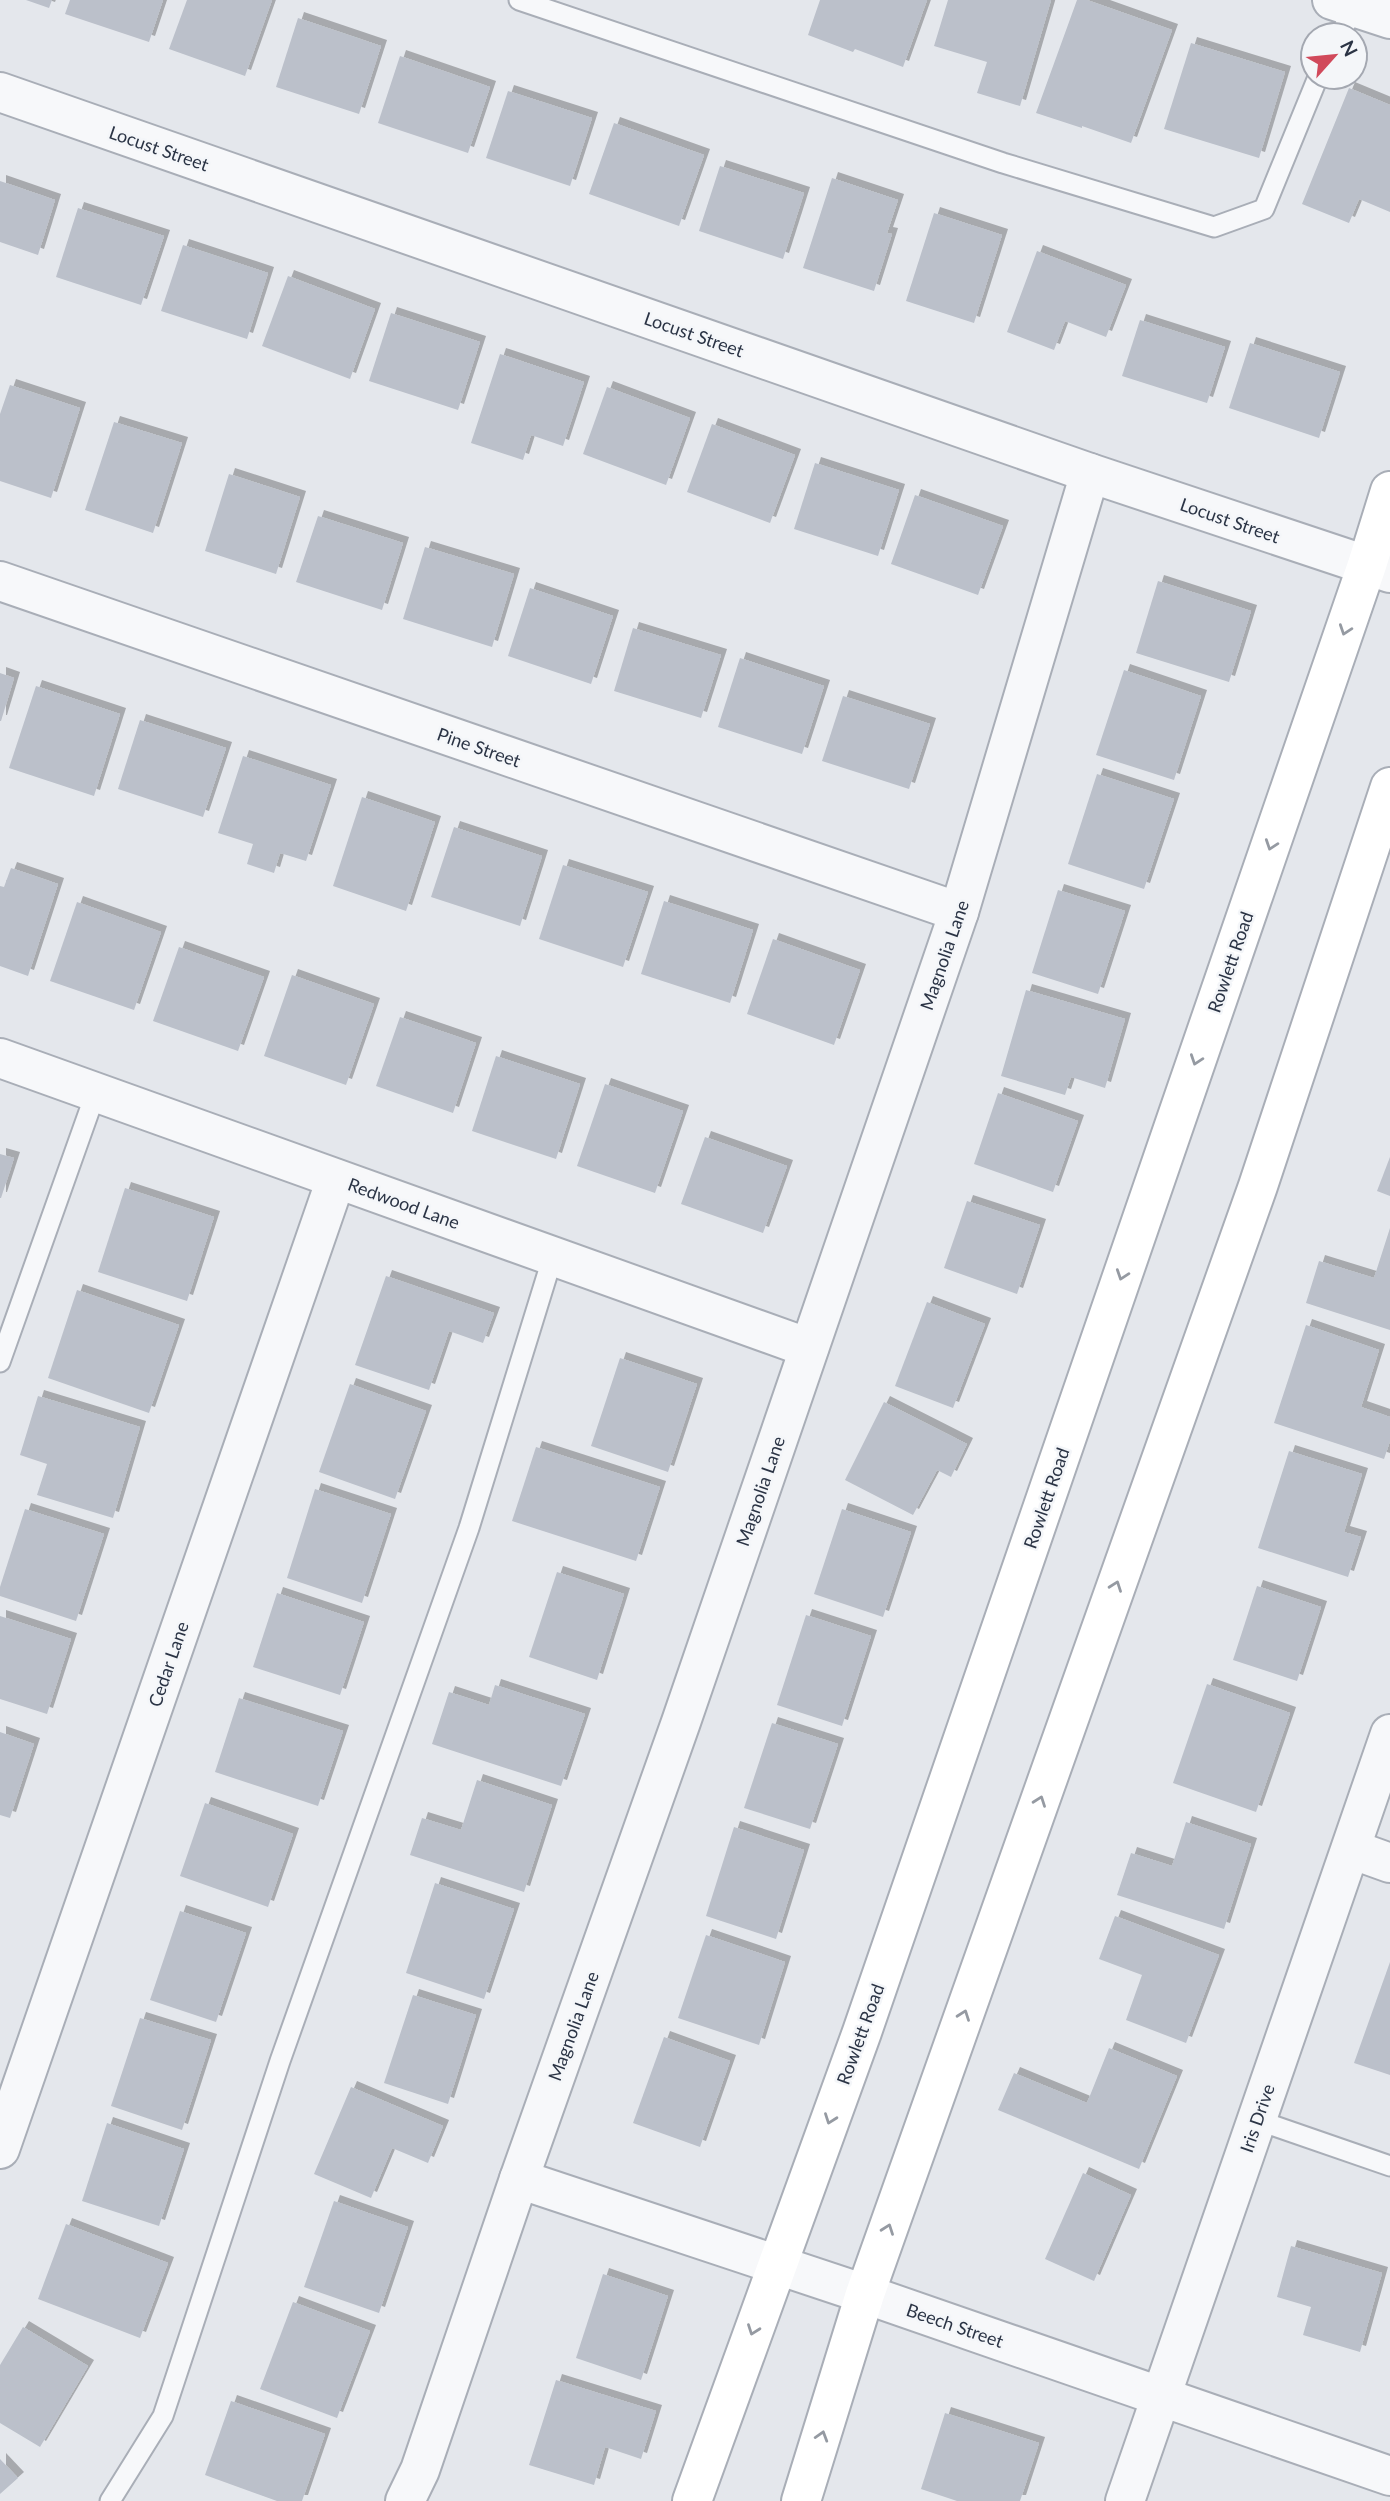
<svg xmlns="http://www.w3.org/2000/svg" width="1390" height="2501" font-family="Lato,sans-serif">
<defs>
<filter id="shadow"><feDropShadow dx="6" dy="-6" stdDeviation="0" flood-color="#0004"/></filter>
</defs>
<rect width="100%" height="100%" fill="#e4e7ec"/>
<g fill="#bbc0ca" filter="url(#shadow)">
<path d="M 26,0 L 52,0 L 49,8 Z"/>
<path d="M 70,0 L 163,0 L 149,42 L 65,14 Z"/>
<path d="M 187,0 L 272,0 L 245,76 L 169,49 Z"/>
<path d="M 820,0 L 927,0 L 903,67 L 855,49 L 853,52 L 808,35 Z"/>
<path d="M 948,0 L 1051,0 L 1020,106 L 977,93 L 987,62 L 934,46 Z"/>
<path d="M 1077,0 L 1087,0 L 1172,30 L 1131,143 L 1082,126 L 1082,128 L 1036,113 Z"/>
<path d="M 298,18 L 381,46 L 359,114 L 276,87 Z"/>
<path d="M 1191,43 L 1285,72 L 1259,158 L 1164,129 Z"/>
<path d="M 400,56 L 490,87 L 468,153 L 378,123 Z"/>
<path d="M 1349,88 L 1390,105 L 1390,212 L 1359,199 L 1349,223 L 1302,204 Z"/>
<path d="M 508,91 L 592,118 L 570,186 L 486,158 Z"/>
<path d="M 614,123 L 704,155 L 679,226 L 589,194 Z"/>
<path d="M 720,166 L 804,193 L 783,259 L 699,231 Z"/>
<path d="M 832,178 L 898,200 L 887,233 L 892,234 L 874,291 L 803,268 Z"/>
<path d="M 0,181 L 55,200 L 38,255 L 0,242 Z"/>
<path d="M 78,208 L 164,236 L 141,305 L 56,277 Z"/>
<path d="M 934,213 L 1002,235 L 974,323 L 906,301 Z"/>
<path d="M 183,245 L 268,273 L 247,339 L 161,311 Z"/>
<path d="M 1037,251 L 1126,285 L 1106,337 L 1065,321 L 1054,350 L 1007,332 Z"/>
<path d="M 288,276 L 375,309 L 350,379 L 262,346 Z"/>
<path d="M 391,313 L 480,342 L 458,410 L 369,381 Z"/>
<path d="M 1140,320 L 1225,347 L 1207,403 L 1122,376 Z"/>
<path d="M 1250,343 L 1340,372 L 1319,438 L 1229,408 Z"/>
<path d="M 500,354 L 584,382 L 563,446 L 531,435 L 523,460 L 471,443 Z"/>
<path d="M 10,385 L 80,408 L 51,498 L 0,481 L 0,414 Z"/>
<path d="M 607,387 L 690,418 L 666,485 L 583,454 Z"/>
<path d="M 114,422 L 182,443 L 153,533 L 85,510 Z"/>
<path d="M 712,424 L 795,455 L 770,523 L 687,492 Z"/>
<path d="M 815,463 L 899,490 L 878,556 L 794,529 Z"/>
<path d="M 229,474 L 300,497 L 276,574 L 205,551 Z"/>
<path d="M 915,495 L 1003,526 L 978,595 L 891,564 Z"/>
<path d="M 318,516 L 403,543 L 382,610 L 296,582 Z"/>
<path d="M 425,547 L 514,574 L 492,647 L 403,619 Z"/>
<path d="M 1158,581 L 1251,611 L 1229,682 L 1136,653 Z"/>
<path d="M 530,588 L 613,616 L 591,684 L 508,656 Z"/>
<path d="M 633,628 L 721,655 L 701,718 L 614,691 Z"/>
<path d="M 740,658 L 824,686 L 802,754 L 718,727 Z"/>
<path d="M 1124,670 L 1201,696 L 1174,780 L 1096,755 Z"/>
<path d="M 0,673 L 14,678 L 1,721 L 0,721 Z"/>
<path d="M 36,686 L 120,714 L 94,796 L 9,768 Z"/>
<path d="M 843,696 L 930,724 L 909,789 L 822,761 Z"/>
<path d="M 140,720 L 226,748 L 203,817 L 118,789 Z"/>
<path d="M 243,756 L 331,785 L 306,861 L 280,853 L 274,873 L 247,864 L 253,844 L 218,833 Z"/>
<path d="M 1097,774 L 1174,799 L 1144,889 L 1068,864 Z"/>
<path d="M 362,797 L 435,822 L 406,911 L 333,886 Z"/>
<path d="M 454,827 L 542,856 L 520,926 L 431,897 Z"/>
<path d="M 563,865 L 648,892 L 623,967 L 539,939 Z"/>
<path d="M 11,868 L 58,884 L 28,976 L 0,966 L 0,886 L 4,887 Z"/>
<path d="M 1058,890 L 1125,911 L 1098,994 L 1032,973 Z"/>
<path d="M 664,901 L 753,930 L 730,1003 L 641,974 Z"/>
<path d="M 77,902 L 161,932 L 134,1010 L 50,981 Z"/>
<path d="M 773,939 L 860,970 L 834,1045 L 747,1014 Z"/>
<path d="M 179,947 L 264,977 L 238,1051 L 153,1021 Z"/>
<path d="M 292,975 L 374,1004 L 346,1085 L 264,1056 Z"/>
<path d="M 1026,990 L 1125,1019 L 1105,1088 L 1071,1077 L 1065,1095 L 1001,1076 Z"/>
<path d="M 400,1017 L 476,1043 L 453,1113 L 376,1086 Z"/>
<path d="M 496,1056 L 580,1084 L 556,1159 L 472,1131 Z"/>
<path d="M 605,1084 L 683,1111 L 655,1193 L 577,1166 Z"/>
<path d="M 998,1093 L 1078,1121 L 1053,1192 L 974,1164 Z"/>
<path d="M 705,1137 L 787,1166 L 763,1233 L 681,1204 Z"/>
<path d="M 0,1154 L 14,1158 L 1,1198 L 0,1198 Z"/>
<path d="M 1390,1157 L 1390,1196 L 1377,1191 Z"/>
<path d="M 125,1188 L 214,1217 L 187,1301 L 98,1272 Z"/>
<path d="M 967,1201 L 1040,1225 L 1017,1294 L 944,1268 Z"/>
<path d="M 1390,1228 L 1390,1330 L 1306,1303 L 1319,1261 L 1374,1278 Z"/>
<path d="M 386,1276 L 494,1313 L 483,1343 L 449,1331 L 429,1390 L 355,1365 Z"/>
<path d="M 77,1290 L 179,1325 L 149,1413 L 48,1378 Z"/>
<path d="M 927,1302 L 985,1324 L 953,1408 L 895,1386 Z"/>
<path d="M 1306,1325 L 1379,1350 L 1361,1407 L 1390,1417 L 1390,1441 L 1384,1459 L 1274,1423 Z"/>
<path d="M 620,1358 L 697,1384 L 668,1472 L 591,1446 Z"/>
<path d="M 350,1384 L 426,1411 L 395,1499 L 319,1472 Z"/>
<path d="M 38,1396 L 140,1427 L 113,1518 L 37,1495 L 47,1464 L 20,1455 Z"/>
<path d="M 884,1402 L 967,1444 L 951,1477 L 937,1470 L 913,1515 L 845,1480 Z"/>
<path d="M 536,1447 L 660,1487 L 636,1561 L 512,1521 Z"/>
<path d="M 1289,1451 L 1362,1474 L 1344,1532 L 1361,1537 L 1348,1577 L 1258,1548 Z"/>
<path d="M 315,1489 L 391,1514 L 362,1603 L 287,1578 Z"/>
<path d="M 25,1509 L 104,1534 L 76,1621 L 0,1596 L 0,1587 Z"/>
<path d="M 842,1509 L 911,1532 L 883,1617 L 814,1594 Z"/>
<path d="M 557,1572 L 624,1594 L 597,1680 L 529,1657 Z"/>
<path d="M 1257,1586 L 1321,1607 L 1297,1681 L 1233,1660 Z"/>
<path d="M 277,1593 L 364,1622 L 340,1695 L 253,1667 Z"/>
<path d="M 806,1615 L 871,1636 L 842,1726 L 777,1705 Z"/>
<path d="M 0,1616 L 71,1639 L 47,1714 L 0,1699 Z"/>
<path d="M 1207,1684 L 1290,1713 L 1256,1812 L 1173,1783 Z"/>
<path d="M 495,1685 L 585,1714 L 561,1786 L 432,1744 L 449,1692 L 489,1705 Z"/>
<path d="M 239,1698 L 343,1731 L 318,1806 L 215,1772 Z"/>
<path d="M 772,1723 L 838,1744 L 810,1829 L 744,1808 Z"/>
<path d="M 0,1732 L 34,1744 L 10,1818 L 0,1815 Z"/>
<path d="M 477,1780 L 552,1805 L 524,1892 L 410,1855 L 422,1818 L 461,1830 Z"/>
<path d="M 205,1803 L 293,1834 L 268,1907 L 180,1876 Z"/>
<path d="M 1186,1822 L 1251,1844 L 1224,1929 L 1117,1895 L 1131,1853 L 1172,1866 Z"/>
<path d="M 734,1827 L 804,1850 L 776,1939 L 706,1916 Z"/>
<path d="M 435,1883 L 514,1909 L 484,1999 L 406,1973 Z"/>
<path d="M 180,1911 L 246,1933 L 216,2022 L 150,2000 Z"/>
<path d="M 1115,1916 L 1219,1955 L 1186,2043 L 1126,2020 L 1142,1975 L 1099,1959 Z"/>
<path d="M 706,1935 L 785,1962 L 759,2045 L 678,2018 Z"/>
<path d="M 1390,1962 L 1390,2075 L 1354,2063 Z"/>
<path d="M 413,1995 L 476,2015 L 448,2104 L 384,2083 Z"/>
<path d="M 140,2018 L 211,2040 L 182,2130 L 111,2106 Z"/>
<path d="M 664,2037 L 730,2061 L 700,2147 L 633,2123 Z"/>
<path d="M 1109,2048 L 1177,2076 L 1139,2169 L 998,2110 L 1014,2073 L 1087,2103 Z"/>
<path d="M 351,2087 L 443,2126 L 428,2163 L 392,2148 L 371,2198 L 314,2174 Z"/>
<path d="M 107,2123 L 184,2149 L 159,2226 L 82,2201 Z"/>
<path d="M 1083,2173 L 1131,2195 L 1094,2281 L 1045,2259 Z"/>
<path d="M 334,2201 L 408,2227 L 379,2313 L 304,2287 Z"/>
<path d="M 66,2224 L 168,2263 L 140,2338 L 38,2299 Z"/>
<path d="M 1291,2246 L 1382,2273 L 1360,2352 L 1303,2335 L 1311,2307 L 1277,2297 Z"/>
<path d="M 603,2274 L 668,2296 L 641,2380 L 576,2358 Z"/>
<path d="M 293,2302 L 370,2331 L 337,2418 L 260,2389 Z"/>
<path d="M 23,2327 L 88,2366 L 40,2447 L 0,2423 L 0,2365 Z"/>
<path d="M 556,2380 L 656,2411 L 641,2459 L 605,2447 L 594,2485 L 529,2465 Z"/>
<path d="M 231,2401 L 325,2434 L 302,2501 L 277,2501 L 205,2475 Z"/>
<path d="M 945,2413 L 1039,2443 L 1020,2501 L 957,2501 L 921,2489 Z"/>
<path d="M 0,2459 L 18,2478 L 0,2494 Z"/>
</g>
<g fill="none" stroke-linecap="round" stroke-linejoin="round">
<defs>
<g id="lane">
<path d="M 519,0 L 1003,163 L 1214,227 L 1264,209 L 1318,77"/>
<path d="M 1340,35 L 1354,7"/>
<path d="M 0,1362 L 96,1092"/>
<path d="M 1257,2120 L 1390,2166"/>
<path d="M 110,2501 L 163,2416 L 280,2061 L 469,1528 L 553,1256"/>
</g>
<g id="street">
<path d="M 1332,0 L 1390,19"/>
<path d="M 0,92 L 1090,473 L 1390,573"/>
<path d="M 0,581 L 959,912"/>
<path d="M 0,1058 L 809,1348"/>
<path d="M 1351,1849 L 1390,1863"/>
<path d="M 0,2149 L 336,1179"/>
<path d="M 519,2179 L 865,2294 L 1390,2476"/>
<path d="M 405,2501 L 420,2470 L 519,2179 L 681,1722 L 959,912 L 1090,473"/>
<path d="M 1125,2501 L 1390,1734"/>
</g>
<g id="secondary">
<path d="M 692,2501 L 862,2032 L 1367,565 L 1390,491"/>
<path d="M 801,2501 L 865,2294 L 1258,1186 L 1390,787"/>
</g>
</defs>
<use href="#lane" stroke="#a9aeb7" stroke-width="23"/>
<use href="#street" stroke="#a9aeb7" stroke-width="42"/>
<use href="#secondary" stroke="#a9aeb7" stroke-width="42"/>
<use href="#lane" stroke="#f7f8fa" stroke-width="19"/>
<use href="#street" stroke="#f7f8fa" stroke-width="38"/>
<use href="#secondary" stroke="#fff" stroke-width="38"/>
</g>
<defs><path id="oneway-chevron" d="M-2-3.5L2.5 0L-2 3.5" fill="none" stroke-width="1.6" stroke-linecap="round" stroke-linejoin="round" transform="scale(1.75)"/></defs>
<g stroke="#959aa2">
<use href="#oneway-chevron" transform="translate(1345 630) rotate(109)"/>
<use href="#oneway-chevron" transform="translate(1271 845) rotate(109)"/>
<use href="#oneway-chevron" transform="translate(1196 1060) rotate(109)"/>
<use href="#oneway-chevron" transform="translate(1122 1275) rotate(109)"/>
<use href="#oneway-chevron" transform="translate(1116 1586) rotate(-70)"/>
<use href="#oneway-chevron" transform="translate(1040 1801) rotate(-70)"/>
<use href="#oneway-chevron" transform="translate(964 2015) rotate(-70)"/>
<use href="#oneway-chevron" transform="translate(830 2119) rotate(110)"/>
<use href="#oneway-chevron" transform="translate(888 2229) rotate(-70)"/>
<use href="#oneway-chevron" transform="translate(753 2330) rotate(110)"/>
<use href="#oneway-chevron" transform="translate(822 2436) rotate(-73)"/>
</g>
<g text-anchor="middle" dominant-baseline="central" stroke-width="5" stroke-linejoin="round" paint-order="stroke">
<g font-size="18" fill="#2b3445" stroke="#f4f6f9">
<text transform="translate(159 148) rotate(19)">Locust Street</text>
<text transform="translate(694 334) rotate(19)">Locust Street</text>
<text transform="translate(1230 520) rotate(19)">Locust Street</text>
<text transform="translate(479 747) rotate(19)">Pine Street</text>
<text transform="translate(944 955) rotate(-71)">Magnolia Lane</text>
<text transform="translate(1230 962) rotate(-71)">Rowlett Road</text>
<text transform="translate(404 1203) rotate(20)">Redwood Lane</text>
<text transform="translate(760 1491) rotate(-71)">Magnolia Lane</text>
<text transform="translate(1046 1498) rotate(-71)">Rowlett Road</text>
<text transform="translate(168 1664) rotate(-71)">Cedar Lane</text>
<text transform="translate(573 2026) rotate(-70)">Magnolia Lane</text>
<text transform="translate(860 2034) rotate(-70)">Rowlett Road</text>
<text transform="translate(1257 2118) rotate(-71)">Iris Drive</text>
<text transform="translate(955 2325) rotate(19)">Beech Street</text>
</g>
</g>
<g transform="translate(1334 56) rotate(63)"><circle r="33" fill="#f4f6f9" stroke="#a4a8b1" stroke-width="2"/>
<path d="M0-5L12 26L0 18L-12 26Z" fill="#d1495b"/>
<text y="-10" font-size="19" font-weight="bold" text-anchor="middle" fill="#2b3445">N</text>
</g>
</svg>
